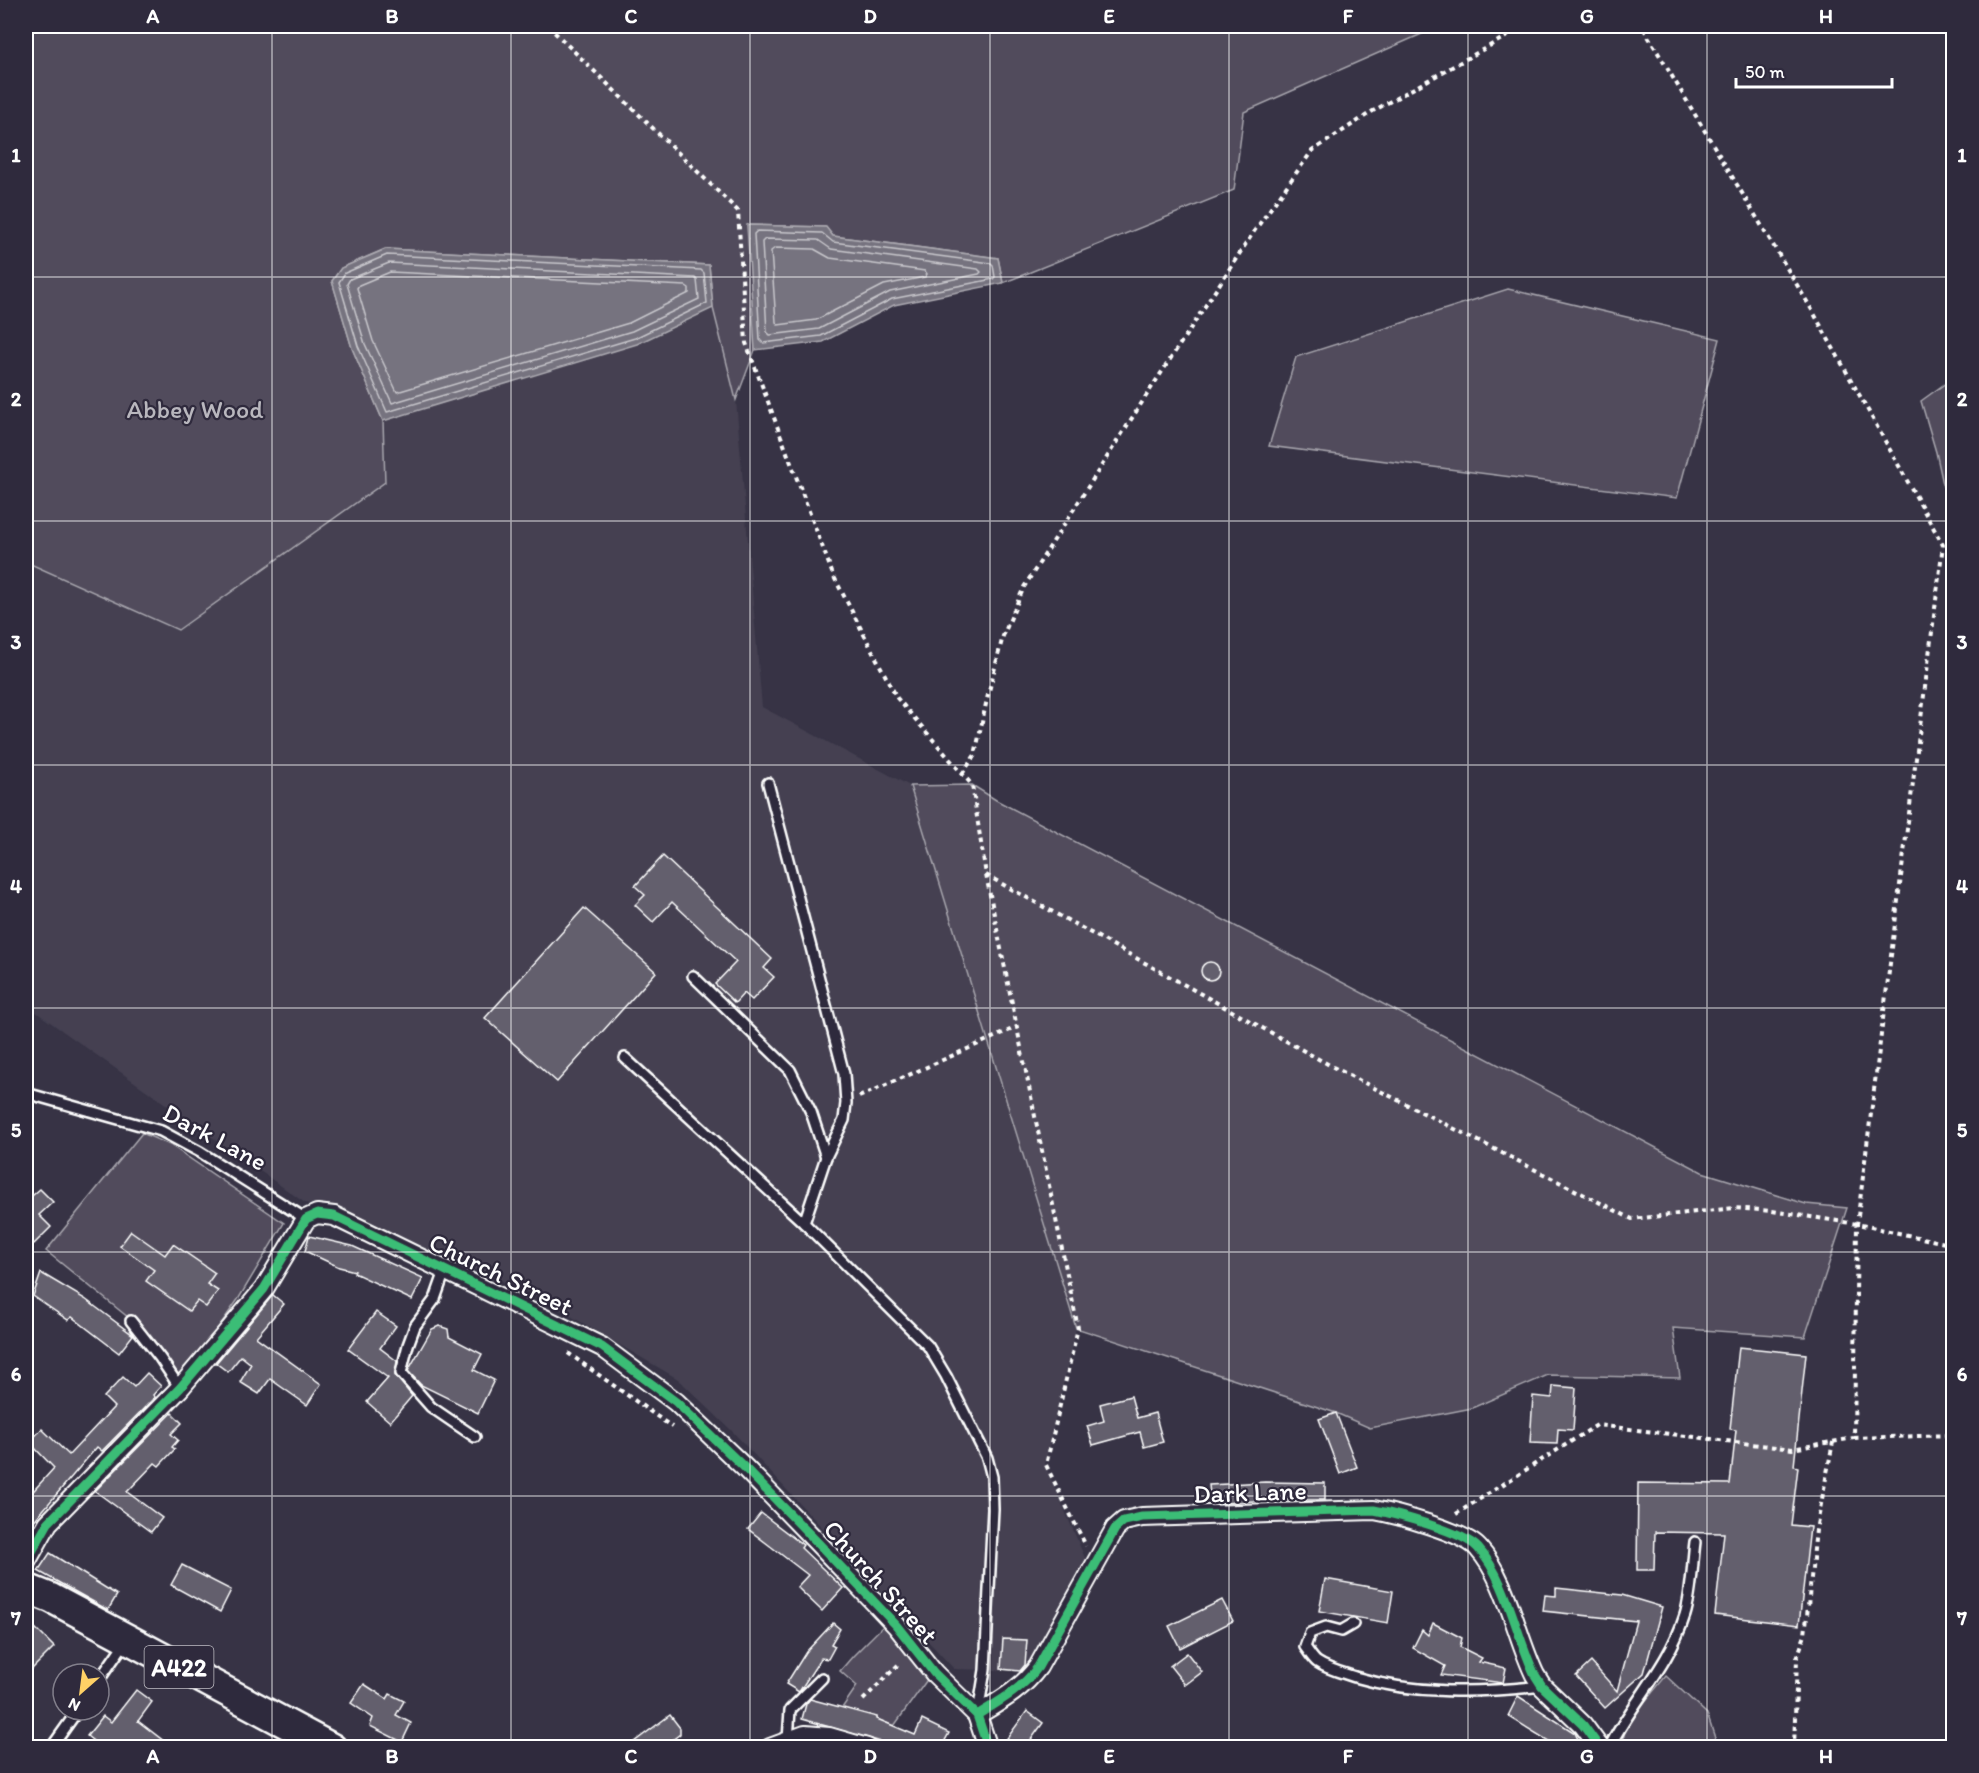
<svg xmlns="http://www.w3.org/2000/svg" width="1979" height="1773" font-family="Itim,sans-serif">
<rect width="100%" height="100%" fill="#373345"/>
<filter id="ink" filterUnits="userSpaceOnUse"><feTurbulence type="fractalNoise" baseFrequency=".0167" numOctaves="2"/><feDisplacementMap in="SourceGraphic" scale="12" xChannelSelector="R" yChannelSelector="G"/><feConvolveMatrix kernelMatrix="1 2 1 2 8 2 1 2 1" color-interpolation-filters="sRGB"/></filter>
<g filter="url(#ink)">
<path fill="#444051" d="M 713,308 L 736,400 L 762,707 L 910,786 L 1076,1328 L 1045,1464 L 1088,1565 L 1025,1671 L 954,1669 L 732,1431 L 678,1379 L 533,1294 L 323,1207 L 305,1203 L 26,1005 L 26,562 L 178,630 L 384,482 L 383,421 L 637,344 Z"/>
<g fill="#514c5c" stroke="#a8a6ae" stroke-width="1.5">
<path d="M 26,26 L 1440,26 L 1244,112 L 1234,190 L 1003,283 L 998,258 L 833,236 L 825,227 L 748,225 L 755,350 L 736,400 L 713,308 L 709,265 L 385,249 L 341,268 L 332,281 L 352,348 L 383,421 L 385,482 L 178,630 L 26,562 Z"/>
<path d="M 1508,289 L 1720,339 L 1677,498 L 1269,446 L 1296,357 Z"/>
<path d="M 1953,378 L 1953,529 L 1936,452 L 1921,401 Z"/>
<path d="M 972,785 L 996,800 L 1702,1172 L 1806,1204 L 1847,1208 L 1805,1337 L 1673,1328 L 1680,1378 L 1548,1375 L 1472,1408 L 1370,1428 L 1336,1413 L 1076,1328 L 910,786 Z"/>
<path d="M 142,1133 L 170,1145 L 284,1223 L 239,1298 L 211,1338 L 177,1378 L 134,1322 L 46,1251 Z"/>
<path d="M 885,1624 L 929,1677 L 894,1726 L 877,1719 L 877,1717 L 842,1708 L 857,1686 L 840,1671 L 853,1656 Z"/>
<path d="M 1666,1676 L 1707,1714 L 1718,1747 L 1621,1748 L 1627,1723 Z"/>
</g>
<g fill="#76737f" stroke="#adabb2" stroke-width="1.5">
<path d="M 747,225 L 826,227 L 833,236 L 998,258 L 1003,283 L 894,305 L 823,342 L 755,350 Z"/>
<path d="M 386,249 L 709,265 L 713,308 L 637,344 L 383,421 L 352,348 L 332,281 L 341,268 Z"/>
</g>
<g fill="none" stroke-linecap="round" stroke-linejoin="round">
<g stroke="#c8c7cc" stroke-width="1.5">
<path d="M 757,231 L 822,233 L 833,242 L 991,263 L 993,265 L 995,277 L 993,279 L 892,299 L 821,336 L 763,343 L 760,340 L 754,234 Z"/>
<path d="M 765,239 L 818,240 L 831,249 L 978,269 L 981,272 L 979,274 L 890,292 L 819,329 L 770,335 L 767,332 L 762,242 Z"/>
<path d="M 775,248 L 814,249 L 830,258 L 925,271 L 927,274 L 925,277 L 884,285 L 816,320 L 778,325 L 776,322 L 771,251 Z"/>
<path d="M 387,255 L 701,270 L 704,273 L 707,303 L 635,338 L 387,412 L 358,346 L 339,282 L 345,273 Z"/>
<path d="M 389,263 L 695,278 L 697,280 L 699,299 L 632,331 L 392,403 L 365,344 L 347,284 L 350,279 Z"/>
<path d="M 390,272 L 686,286 L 689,288 L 689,293 L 629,323 L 397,392 L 373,341 L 357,288 L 359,285 Z"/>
</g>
</g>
<g fill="#635f6d" stroke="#fff" stroke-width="1.5">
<path d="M 663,856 L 772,959 L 764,968 L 774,977 L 752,1000 L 744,993 L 735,1003 L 715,984 L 736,962 L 672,902 L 653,922 L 635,905 L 645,895 L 635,886 Z"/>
<path d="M 584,908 L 656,972 L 557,1082 L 485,1018 Z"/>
<circle cx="1210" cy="971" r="9"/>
<path d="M 40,1189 L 53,1202 L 39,1215 L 51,1227 L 34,1244 L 26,1236 L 26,1201 Z"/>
<path d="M 131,1231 L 165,1255 L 173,1244 L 215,1273 L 207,1284 L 218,1291 L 206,1307 L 197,1301 L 189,1311 L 146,1281 L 154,1270 L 120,1246 Z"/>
<path d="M 309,1236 L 352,1246 L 423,1278 L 412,1300 L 354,1273 L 355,1271 L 339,1267 L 305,1251 Z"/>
<path d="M 41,1273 L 85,1299 L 133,1335 L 119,1353 L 72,1317 L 68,1320 L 33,1296 Z"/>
<path d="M 273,1295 L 284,1304 L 256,1337 L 321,1384 L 307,1405 L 270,1379 L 259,1394 L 240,1382 L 251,1364 L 241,1356 L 228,1372 L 216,1363 Z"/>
<path d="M 376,1312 L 396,1326 L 380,1348 L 397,1361 L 395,1375 L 412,1396 L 390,1422 L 367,1402 L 388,1378 L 348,1349 Z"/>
<path d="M 439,1326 L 448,1329 L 449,1337 L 482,1354 L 474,1370 L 494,1380 L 478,1413 L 421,1385 L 408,1371 L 432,1329 Z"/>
<path d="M 1739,1347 L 1806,1354 L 1794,1466 L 1798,1467 L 1791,1525 L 1810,1527 L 1799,1625 L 1715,1615 L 1724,1533 L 1655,1532 L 1654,1570 L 1637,1570 L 1638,1483 L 1730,1484 L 1736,1430 L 1730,1429 Z"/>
<path d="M 147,1373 L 161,1386 L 153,1395 L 155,1397 L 102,1451 L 97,1447 L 26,1530 L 26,1499 L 54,1468 L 29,1442 L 42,1429 L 69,1455 L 114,1407 L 104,1397 L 123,1377 L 134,1387 Z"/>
<path d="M 1553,1386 L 1576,1388 L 1573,1430 L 1558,1429 L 1557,1444 L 1530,1443 L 1533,1396 L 1552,1398 Z"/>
<path d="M 1131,1396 L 1137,1418 L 1155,1413 L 1163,1442 L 1144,1447 L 1140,1432 L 1093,1445 L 1087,1426 L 1104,1421 L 1100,1404 Z"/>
<path d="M 172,1413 L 182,1423 L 171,1434 L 178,1440 L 172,1447 L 175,1449 L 159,1466 L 155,1463 L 127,1492 L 162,1518 L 151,1532 L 95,1491 Z"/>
<path d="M 1336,1413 L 1357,1467 L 1340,1474 L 1319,1419 Z"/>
<path d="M 1265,1482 L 1325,1483 L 1325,1500 L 1267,1500 L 1211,1504 L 1209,1485 Z"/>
<path d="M 761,1513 L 803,1545 L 801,1548 L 843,1588 L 822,1611 L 797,1587 L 808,1575 L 748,1529 Z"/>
<path d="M 50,1553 L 117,1595 L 108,1610 L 38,1571 Z"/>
<path d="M 182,1565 L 231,1590 L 220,1612 L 171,1585 Z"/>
<path d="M 1325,1579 L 1393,1591 L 1388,1623 L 1319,1611 Z"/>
<path d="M 1556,1588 L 1622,1595 L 1662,1607 L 1644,1673 L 1605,1708 L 1576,1676 L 1591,1662 L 1617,1691 L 1636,1621 L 1543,1611 L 1545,1595 L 1556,1596 Z"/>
<path d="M 1222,1600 L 1233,1621 L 1180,1648 L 1169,1626 Z"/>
<path d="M 26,1619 L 54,1647 L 26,1675 Z"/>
<path d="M 833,1623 L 840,1629 L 831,1644 L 835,1646 L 828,1659 L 821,1658 L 799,1692 L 786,1684 L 806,1652 Z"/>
<path d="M 1433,1623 L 1462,1638 L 1460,1647 L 1482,1658 L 1479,1662 L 1506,1668 L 1503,1683 L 1441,1675 L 1445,1666 L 1413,1648 L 1422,1630 L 1428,1635 Z"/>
<path d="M 1003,1639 L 1027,1640 L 1025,1665 L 1020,1671 L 1001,1669 Z"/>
<path d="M 1187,1653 L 1202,1672 L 1185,1685 L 1170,1666 Z"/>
<path d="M 364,1684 L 387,1699 L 390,1694 L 404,1701 L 396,1715 L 411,1723 L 402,1742 L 370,1726 L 373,1718 L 351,1703 Z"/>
<path d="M 136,1690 L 152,1702 L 138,1721 L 173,1748 L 102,1748 L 87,1736 L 103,1716 L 111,1722 Z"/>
<path d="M 1518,1696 L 1575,1733 L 1582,1748 L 1560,1748 L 1508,1716 Z"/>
<path d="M 810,1699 L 877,1717 L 877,1719 L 915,1735 L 922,1720 L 949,1733 L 942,1746 L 944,1748 L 902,1748 L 802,1719 L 806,1704 Z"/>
<path d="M 1027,1711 L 1043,1723 L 1025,1748 L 1000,1748 Z"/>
<path d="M 670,1715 L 680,1728 L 680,1734 L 662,1748 L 626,1748 Z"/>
</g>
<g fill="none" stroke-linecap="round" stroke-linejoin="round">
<defs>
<g id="service">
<path d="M 768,783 L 844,1074 L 846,1103 L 844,1120 L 826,1157 L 804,1223"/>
<path d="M 693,976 L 790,1070 L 811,1112 L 826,1157"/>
<path d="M 625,1058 L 804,1223 L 928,1346 L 946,1376 L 987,1458 L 992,1477 L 993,1509 L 985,1670 L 978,1713"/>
<path d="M 26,1093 L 161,1131 L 200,1152 L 306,1219"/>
<path d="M 445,1271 L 435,1299 L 415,1326 L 408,1345 L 401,1373 L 431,1407 L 475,1437"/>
<path d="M 131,1321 L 160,1358 L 180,1388"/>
<path d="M 1353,1624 L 1341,1631 L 1326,1627 L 1310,1633 L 1305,1647 C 1309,1652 1312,1658 1317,1662 C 1327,1669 1343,1673 1355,1677 C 1416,1695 1480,1693 1542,1686"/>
<path d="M 99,1680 L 126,1641"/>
<path d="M 788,1740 L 790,1710 L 822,1678"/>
<path d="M 51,1748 L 78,1710"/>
<path d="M 1609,1748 C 1632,1702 1669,1666 1685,1615 C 1692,1592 1692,1565 1695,1542"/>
</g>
<g id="minor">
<path d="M 26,1562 L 48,1523 L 180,1388 L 264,1289 L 306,1219 L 317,1214 L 334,1216 L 602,1347 L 676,1402 L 745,1468 L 818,1543 L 896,1625 L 934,1673 L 977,1715 L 988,1748"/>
<path d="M 977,1715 C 1000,1701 1022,1689 1038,1667 L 1115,1529 L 1124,1521 L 1142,1517 L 1374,1510 C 1396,1514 1464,1532 1478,1548 C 1507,1580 1516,1636 1535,1675 L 1542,1686 L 1583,1725 L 1600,1748"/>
<path d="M 770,1748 L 805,1735 L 829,1737 L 867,1748"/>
</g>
<path id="primary" d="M 26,1588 L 51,1598 L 332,1748"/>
</defs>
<use href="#service" stroke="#fff" stroke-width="14"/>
<use href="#minor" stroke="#fff" stroke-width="22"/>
<use href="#primary" stroke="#fff" stroke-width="33"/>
<g stroke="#fff" stroke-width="4" stroke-dasharray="4.5 4.5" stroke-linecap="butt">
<path d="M 548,26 L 738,211 L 746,343 L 833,575 L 897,698 L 972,785 L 986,875 L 1078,1328 L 1046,1465 L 1086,1546"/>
<path d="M 962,774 L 975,755 L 987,699 L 1003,636 L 1024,587 L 1148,393 L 1255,230 L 1312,151 L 1373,111 L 1525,26"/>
<path d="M 986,875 L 1333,1067 L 1632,1219 L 1734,1208 L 1772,1211 L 1857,1224 L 1954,1245"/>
<path d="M 859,1097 L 1017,1027"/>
<path d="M 568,1353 L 672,1427"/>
<path d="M 1854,1438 L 1954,1435"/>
<path d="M 1456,1514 L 1597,1425 L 1792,1449 L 1854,1438 L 1857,1224 L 1943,545 L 1812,310 L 1642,26"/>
<path d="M 863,1700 L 901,1662"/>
<path d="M 1794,1748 L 1797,1658 L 1805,1635 L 1816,1530 L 1833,1442"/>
</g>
<use href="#service" stroke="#2f2a3d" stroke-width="9"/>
<use href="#minor" stroke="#2f2a3d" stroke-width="18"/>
<use href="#primary" stroke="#2f2a3d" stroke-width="28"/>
<defs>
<g id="cycleway">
<path d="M 26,1562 L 48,1523 L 180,1388 L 264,1289 L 306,1219 L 317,1214 L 334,1216 L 602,1347 L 676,1402 L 745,1468 L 818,1543 L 896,1625 L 934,1673 L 977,1715 L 988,1748"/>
<path d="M 977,1715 C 1000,1701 1022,1689 1038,1667 L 1115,1529 L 1124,1521 L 1142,1517 L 1374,1510 C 1396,1514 1464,1532 1478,1548 C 1507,1580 1516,1636 1535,1675 L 1542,1686 L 1583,1725 L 1600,1748"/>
</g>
</defs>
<use href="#cycleway" stroke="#2f2a3d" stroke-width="13"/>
<use href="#cycleway" stroke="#3abd76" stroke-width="9"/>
</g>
</g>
<path fill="none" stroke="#fff" stroke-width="1.5" stroke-opacity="0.55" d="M 272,26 L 272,1748M 511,26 L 511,1748M 750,26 L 750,1748M 990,26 L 990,1748M 1229,26 L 1229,1748M 1468,26 L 1468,1748M 1707,26 L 1707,1748M 26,277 L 1954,277M 26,521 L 1954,521M 26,765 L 1954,765M 26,1008 L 1954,1008M 26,1252 L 1954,1252M 26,1496 L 1954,1496"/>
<g text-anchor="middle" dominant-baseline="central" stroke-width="4.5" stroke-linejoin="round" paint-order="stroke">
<rect fill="#2f2a3d" stroke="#c1bfc5" stroke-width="1.5" x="144.5" y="1646" width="69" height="42" rx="4.5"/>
<g font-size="24" font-weight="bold" fill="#fff">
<text x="179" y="1667">A422</text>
</g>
<g font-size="26" fill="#b9b7be" stroke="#2f2a3d">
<text x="195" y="409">Abbey Wood</text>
</g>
<g font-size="26" fill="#fff" stroke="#2f2a3d">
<text transform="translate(215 1137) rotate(28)">Dark Lane</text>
<text transform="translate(501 1274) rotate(26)">Church Street</text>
<text transform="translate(1250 1492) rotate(-2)">Dark Lane</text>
<text transform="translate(881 1582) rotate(48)">Church Street</text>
</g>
</g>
<rect width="1979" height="1773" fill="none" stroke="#2f2a3d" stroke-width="66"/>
<g transform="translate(81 1692) rotate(208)"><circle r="28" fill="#2f2a3d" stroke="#827f8b" stroke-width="1.5"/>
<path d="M0-4.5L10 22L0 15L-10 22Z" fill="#ffd166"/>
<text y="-9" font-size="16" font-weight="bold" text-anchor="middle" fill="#ffffff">N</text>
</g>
<path d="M1736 78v9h156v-9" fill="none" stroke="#ffffff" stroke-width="3"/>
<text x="1745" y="78" font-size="18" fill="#ffffff" stroke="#2f2a3d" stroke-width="4.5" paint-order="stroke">50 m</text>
<rect x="33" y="33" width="1913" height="1707" fill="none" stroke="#fff" stroke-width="2"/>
<g font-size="20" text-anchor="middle" font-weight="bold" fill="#fff">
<text x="153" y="23">A</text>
<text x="392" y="23">B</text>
<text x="631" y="23">C</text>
<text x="870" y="23">D</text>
<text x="1109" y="23">E</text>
<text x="1348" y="23">F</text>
<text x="1587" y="23">G</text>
<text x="1826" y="23">H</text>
<text x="16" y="162">1</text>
<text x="1962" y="162">1</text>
<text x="16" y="406">2</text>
<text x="1962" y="406">2</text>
<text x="16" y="649">3</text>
<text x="1962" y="649">3</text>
<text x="16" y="893">4</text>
<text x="1962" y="893">4</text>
<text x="16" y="1137">5</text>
<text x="1962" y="1137">5</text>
<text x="16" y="1381">6</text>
<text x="1962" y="1381">6</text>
<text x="16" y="1625">7</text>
<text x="1962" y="1625">7</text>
<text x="153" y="1763">A</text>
<text x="392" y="1763">B</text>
<text x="631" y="1763">C</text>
<text x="870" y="1763">D</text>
<text x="1109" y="1763">E</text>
<text x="1348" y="1763">F</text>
<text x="1587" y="1763">G</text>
<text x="1826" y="1763">H</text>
</g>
</svg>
